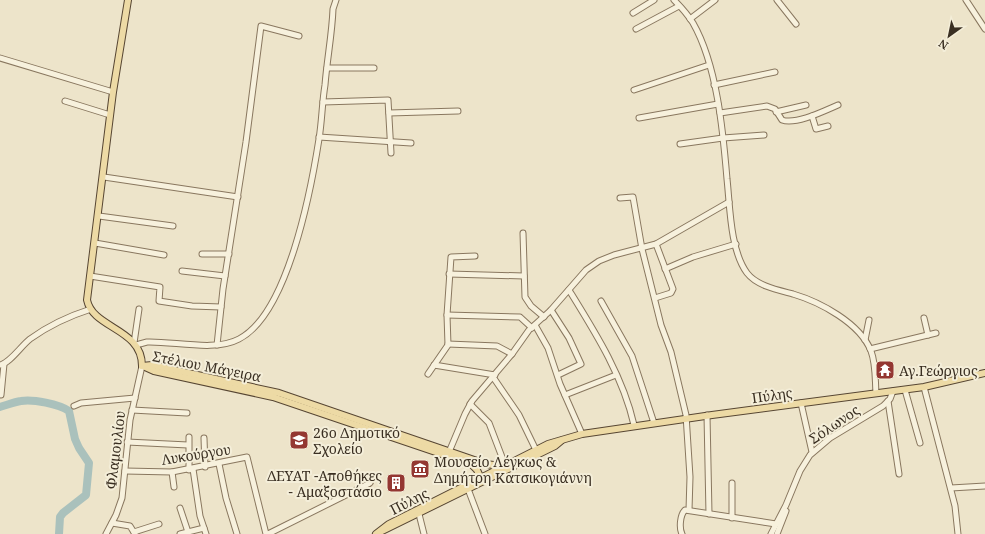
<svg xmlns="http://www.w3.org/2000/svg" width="985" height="534" font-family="'Noto Serif',serif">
<rect width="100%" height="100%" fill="#ede4ca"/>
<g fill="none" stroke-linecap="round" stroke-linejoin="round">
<path stroke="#aac1bc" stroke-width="8" d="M 0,407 C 7,405 14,402 21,401 C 33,399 59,404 69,411 L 75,439 L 79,448 L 89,463 L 86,495 L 63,513 L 60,517 L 59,534"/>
<defs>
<g id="minor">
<path d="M 674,0 C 681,7 688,15 693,23 C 717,65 723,131 727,179 C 730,206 730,250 747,273 C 757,286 778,290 793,294 C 820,302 860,323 871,351 C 876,364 875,380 876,393"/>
<path d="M 777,0 L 796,24"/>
<path d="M 966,0 L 985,29"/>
<path d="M 633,13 L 654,0"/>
<path d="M 690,19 L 715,0"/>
<path d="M 636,29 L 679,6"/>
<path d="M 0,58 L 113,92"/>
<path d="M 327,68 L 374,68"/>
<path d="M 714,85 L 775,72"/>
<path d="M 634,90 L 709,65"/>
<path d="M 65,101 L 110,115"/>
<path d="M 323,102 L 388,100 L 391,153"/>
<path d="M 776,112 L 806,105"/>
<path d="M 389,113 L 458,111"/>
<path d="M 720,113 L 767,106 L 775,109 L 782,120 C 796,125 824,111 838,105"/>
<path d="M 812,116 L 816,129 L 828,126"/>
<path d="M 639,118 L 718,104"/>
<path d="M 319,137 L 411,143"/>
<path d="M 680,144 L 723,138 L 764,135"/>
<path d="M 104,177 L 238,197"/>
<path d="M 620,198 L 633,197 L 642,249 L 661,325 L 671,352 L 686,415 L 690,477 L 689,510"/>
<path d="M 99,216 L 173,226"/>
<path d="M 523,233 L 525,297 L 531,306 L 544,317"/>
<path d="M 95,243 L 164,255"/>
<path d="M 202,254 L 229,254"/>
<path d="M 665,269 L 693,257 L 736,244"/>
<path d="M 182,271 L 225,276"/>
<path d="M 449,274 L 524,276"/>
<path d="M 90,276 L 160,287 L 159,301 L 192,306 L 221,307"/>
<path d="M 569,290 C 595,332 623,376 634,425"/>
<path d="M 655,298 L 671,293 L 673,289 L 656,244"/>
<path d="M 601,301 L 632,356 L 654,423"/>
<path d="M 551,310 L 569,338 L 581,364 L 558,375"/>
<path d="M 447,315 L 520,317 L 532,328"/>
<path d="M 924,318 L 928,335"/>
<path d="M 535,325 L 548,348 L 560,384 L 582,434"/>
<path d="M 865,340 L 869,320"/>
<path d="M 134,343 L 139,309"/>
<path d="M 448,344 L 497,346 L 512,354"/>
<path d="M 136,345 L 147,342 C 174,341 215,352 239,339 C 288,314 311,190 319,139 C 322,121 322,103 325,85 C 327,59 332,35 333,9 L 336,0"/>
<path d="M 217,345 L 223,289 L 246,142 L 261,26 L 299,36"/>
<path d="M 870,349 L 936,333"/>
<path d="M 0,365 C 10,363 21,346 30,339 C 48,326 69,316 91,309"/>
<path d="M 434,365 L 495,375"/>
<path d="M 428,374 L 448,345 L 447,315 L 451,257 L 475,256"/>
<path d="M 493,377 L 519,415 L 536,450"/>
<path d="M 924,387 L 955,506 L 958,534"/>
<path d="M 905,390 L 920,443"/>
<path d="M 1,395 L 4,364"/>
<path d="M 565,395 L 616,375"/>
<path d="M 888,401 L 899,474"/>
<path d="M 801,403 L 812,452"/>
<path d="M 470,404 L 489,423 L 505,465"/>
<path d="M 74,406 L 81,403 L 135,398"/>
<path d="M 132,410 L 187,413"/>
<path d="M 707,415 L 709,514"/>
<path d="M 189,437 L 189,470"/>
<path d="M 204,438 L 205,467"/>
<path d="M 127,442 L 188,445"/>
<path d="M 449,452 L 465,414 L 472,401 L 512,354 L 529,330 L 551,310 L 586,270 L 599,261 L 614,255 L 656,244 L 729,202"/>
<path d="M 219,464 L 226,498 L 237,534"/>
<path d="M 193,469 L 200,516 L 206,534"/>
<path d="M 125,471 L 172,472 L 247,457 L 266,534"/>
<path d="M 172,472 L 174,487"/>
<path d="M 732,483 L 732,518"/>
<path d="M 951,488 L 985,486"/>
<path d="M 468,489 L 485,534"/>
<path d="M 180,508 L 188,532"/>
<path d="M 418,510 L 424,534"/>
<path d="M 112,523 L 130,526 L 135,534"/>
<path d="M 134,532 L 159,524"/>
<path d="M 106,534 L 116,515 L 122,498 L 130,420 L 142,366"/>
<path d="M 180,534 L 204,528"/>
<path d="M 268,534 L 370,483"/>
<path d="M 682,534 C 679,528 680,515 685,510 L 776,524"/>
<path d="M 771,534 L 786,505 L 800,471 L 810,455 L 830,438 L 883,406 L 890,399 L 893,391"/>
<path d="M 777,534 L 786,511"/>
</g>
<g id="major">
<path d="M 128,0 L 113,92 L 87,300 C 93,329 142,328 142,366"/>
<path d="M 142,366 L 152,365 L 279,393 L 486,464 L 501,466"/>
<path d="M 143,366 L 154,371 L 273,397 L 471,464 L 477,470 L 482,481"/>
<path d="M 380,532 L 555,446 L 561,441"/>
<path d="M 376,534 L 389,524 L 548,444 L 582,434 L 712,415 L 924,387 L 985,373"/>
</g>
</defs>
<use href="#minor" stroke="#89775f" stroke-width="7"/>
<use href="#major" stroke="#574633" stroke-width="8"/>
<use href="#minor" stroke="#f7f1dd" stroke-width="5"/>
<use href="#major" stroke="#eddaa5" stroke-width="6"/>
</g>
<defs>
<symbol id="temple-square" viewBox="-11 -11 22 22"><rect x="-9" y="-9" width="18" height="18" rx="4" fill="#943732" stroke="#f4eed9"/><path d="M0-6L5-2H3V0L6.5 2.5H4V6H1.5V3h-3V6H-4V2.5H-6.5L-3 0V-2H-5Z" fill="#fff"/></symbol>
<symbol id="school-square" viewBox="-11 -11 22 22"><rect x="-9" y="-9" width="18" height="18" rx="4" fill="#943732" stroke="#f4eed9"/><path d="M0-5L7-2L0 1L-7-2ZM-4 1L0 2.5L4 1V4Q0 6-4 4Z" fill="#fff"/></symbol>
<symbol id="museum-square" viewBox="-11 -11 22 22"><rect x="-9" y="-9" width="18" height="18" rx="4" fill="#943732" stroke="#f4eed9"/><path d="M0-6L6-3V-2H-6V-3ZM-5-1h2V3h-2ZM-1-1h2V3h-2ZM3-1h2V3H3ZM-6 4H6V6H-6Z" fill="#fff"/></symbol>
<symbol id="building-square" viewBox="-11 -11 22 22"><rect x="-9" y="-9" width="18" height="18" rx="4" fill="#943732" stroke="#f4eed9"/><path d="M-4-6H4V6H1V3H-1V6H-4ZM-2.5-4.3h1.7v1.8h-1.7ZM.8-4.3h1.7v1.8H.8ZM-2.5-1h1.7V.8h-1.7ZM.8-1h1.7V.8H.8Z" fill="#fff"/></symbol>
</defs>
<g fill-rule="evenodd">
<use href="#temple-square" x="874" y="359" width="22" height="22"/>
<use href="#school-square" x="288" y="429" width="22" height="22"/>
<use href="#museum-square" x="409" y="458" width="22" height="22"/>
<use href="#building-square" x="385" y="472" width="22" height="22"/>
</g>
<g text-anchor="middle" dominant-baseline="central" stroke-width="4" stroke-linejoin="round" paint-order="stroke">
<g font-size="14" fill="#3a2f22" stroke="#f4eed9">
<text transform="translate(207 366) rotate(11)">Στέλιου Μάγειρα</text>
<text transform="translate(772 395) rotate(-8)">Πύλης</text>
<text transform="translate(834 424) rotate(-34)">Σόλωνος</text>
<text transform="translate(115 450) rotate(-83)">Φλαμουλίου</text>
<text transform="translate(196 454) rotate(-9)">Λυκούργου</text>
<text transform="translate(409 501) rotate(-27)">Πύλης</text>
</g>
<g font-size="14" fill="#3a2f22" stroke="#f4eed9" text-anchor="start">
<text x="899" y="370">Αγ.Γεώργιος</text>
<text x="313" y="432">26ο Δημοτικό<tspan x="313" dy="16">Σχολείο</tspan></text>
<text x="434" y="461">Μουσείο Λέγκως &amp;<tspan x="434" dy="16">Δημήτρη Κατσικογιάννη</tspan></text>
<text x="382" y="475" text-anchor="end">ΔΕΥΑΤ -Αποθήκες<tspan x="382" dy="16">- Αμαξοστάσιο</tspan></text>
</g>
</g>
<g transform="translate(949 36) rotate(213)" stroke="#f4eed9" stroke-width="3" paint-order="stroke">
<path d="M0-3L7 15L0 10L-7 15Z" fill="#3a2f22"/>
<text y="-6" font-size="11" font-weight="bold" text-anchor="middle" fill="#3a2f22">N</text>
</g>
</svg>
